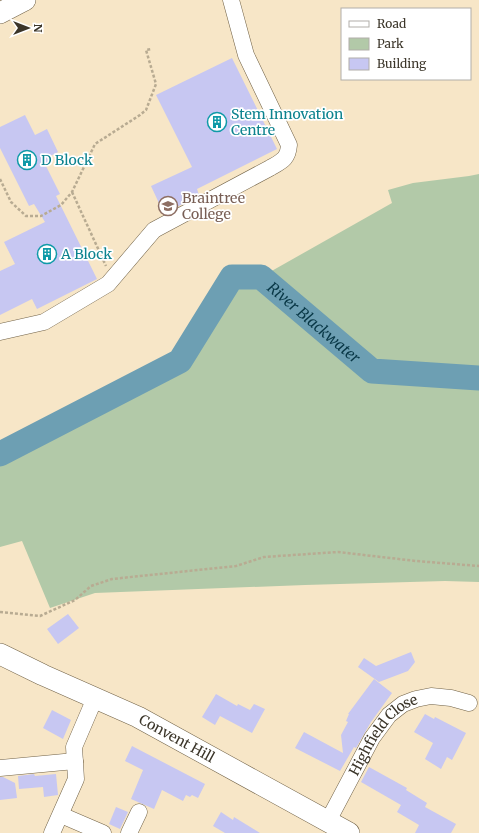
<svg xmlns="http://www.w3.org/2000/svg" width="479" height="833" font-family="Merriweather,serif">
<rect width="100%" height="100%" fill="#f7e6c7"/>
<path fill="#b2c9a8" d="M 479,174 L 479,582 L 445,581 L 305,585 L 95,593 L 50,608 L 22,541 L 0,547 L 0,454 L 180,361 L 232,277 L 261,277 L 392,203 L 388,190 L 413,183 L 469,176 Z"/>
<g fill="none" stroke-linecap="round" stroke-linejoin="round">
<path stroke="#6d9fb3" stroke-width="25" id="s1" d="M 0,454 L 180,361 L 232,277 L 261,277 L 372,371 L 479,378"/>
</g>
<g fill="#c7c7f2">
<path d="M 232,58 L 277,149 L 197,189 L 199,195 L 164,214 L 151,186 L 192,167 L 156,95 Z"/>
<path d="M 25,115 L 35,135 L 47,129 L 58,152 L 47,158 L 49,162 L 45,164 L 60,194 L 56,196 L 97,279 L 37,309 L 32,299 L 0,315 L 0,271 L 15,264 L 4,242 L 45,222 L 34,204 L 29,206 L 0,148 L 0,127 Z"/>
<path d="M 68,614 L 79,628 L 58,644 L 47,629 Z"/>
<path d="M 411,652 L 415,662 L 408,671 L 379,682 L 358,667 L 364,658 L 376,666 Z"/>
<path d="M 374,679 L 392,693 L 371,722 L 356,748 L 354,747 L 340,771 L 295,748 L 304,732 L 343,753 L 341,735 L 348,722 L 346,721 L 349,714 L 348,714 Z"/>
<path d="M 216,694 L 237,706 L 238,704 L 250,710 L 254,704 L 265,709 L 252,733 L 220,716 L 215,725 L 202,717 Z"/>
<path d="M 52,710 L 71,720 L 63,739 L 43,728 Z"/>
<path d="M 425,714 L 434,719 L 435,717 L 466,733 L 452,760 L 447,757 L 441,769 L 425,759 L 433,743 L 414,732 Z"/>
<path d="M 132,746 L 205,784 L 198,798 L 192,795 L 190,797 L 186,795 L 183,801 L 162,790 L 154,809 L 131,799 L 143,770 L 125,761 Z"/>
<path d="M 369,767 L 407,788 L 406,790 L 427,803 L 425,807 L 456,824 L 451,833 L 415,833 L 419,825 L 397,812 L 401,805 L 361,782 Z"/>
<path d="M 34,774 L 35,776 L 56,774 L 58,795 L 44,797 L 43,787 L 19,789 L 18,776 Z"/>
<path d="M 0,777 L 3,777 L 15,783 L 17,798 L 0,800 Z"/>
<path d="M 116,807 L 128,812 L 120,829 L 109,824 Z"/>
<path d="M 221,812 L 233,820 L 234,817 L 260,833 L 225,833 L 213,826 Z"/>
</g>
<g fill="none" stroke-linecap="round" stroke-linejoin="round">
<defs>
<g id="minor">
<path d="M 0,332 L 44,322 L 108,284 L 154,230 L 270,168 C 282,161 288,159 289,145 L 246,55 L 231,0"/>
<path d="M 0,768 L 75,761"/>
<path d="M 61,815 L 103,833"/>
<path id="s2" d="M 328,821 L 372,738 L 389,715 L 403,704 L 416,699 L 431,696 L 451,698 L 469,703"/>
<path d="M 52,833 L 76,779 L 74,747 L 95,698"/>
<path d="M 129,833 L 139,812"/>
</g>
<g id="major">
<path d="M 0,13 L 25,0"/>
<path id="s3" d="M 0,654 L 43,675 L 138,717 L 349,833"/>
</g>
</defs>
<use href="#minor" stroke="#716247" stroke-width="17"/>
<use href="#major" stroke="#716247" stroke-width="22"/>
<g stroke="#b8ab92" stroke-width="2.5" stroke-dasharray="3 2" stroke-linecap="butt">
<path d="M 0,179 L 11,202 L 26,216 L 41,216 L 61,205 L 72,192 L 95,144 L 140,115 L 146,110 L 156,84 L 146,50 L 152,49"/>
<path d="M 72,192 L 106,266"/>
<path d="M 0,612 L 40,616 L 75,600 L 91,586 L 112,579 L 236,566 L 264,557 L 338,552 L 416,561 L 479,566"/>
</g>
<use href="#minor" stroke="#fff" stroke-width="16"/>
<use href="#major" stroke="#fff" stroke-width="21"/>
</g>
<defs>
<symbol id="building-ring" viewBox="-11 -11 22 22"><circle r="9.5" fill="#fff" stroke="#0f9aa8" stroke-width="1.5"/><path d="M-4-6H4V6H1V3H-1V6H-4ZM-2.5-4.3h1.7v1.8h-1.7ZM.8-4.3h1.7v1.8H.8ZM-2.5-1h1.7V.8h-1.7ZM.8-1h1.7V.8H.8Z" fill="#0f9aa8"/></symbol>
<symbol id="university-ring" viewBox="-11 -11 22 22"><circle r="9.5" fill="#fff" stroke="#8d6e63" stroke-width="1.5"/><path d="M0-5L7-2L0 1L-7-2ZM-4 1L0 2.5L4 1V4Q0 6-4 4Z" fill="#8d6e63"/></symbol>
</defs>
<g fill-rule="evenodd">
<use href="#building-ring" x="206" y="111" width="22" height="22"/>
<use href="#building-ring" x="16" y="149" width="22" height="22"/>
<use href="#university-ring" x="157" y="195" width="22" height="22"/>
<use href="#building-ring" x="36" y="243" width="22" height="22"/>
</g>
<g text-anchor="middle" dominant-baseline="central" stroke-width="3.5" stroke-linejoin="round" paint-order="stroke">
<g font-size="14" fill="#0d838f" stroke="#fff" text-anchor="start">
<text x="231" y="114">Stem Innovation<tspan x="231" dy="16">Centre</tspan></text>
<text x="41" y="160">D Block</text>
<text x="61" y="254">A Block</text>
</g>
<g font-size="14" fill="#785e54" stroke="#fff" text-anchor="start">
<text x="182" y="198">Braintree<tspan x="182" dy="16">College</tspan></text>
</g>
<g font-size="14" fill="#3b3529" stroke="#fff">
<text stroke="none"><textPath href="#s3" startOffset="196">Convent Hill</textPath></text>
<text stroke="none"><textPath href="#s2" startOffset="104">Highfield Close</textPath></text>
</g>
<g font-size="15" font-style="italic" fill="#083746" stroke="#fff">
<text stroke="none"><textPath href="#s1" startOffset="400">River Blackwater</textPath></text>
</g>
</g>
<rect x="341" y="8" width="130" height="72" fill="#ffffff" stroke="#b1aea9"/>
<rect x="349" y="21" width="20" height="6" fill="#ffffff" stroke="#b1aea9"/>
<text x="377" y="28" font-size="12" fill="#3b3529">Road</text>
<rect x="349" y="38" width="20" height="12" fill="#b2c9a8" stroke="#b1aea9"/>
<text x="377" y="48" font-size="12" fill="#3b3529">Park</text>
<rect x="349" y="58" width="20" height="12" fill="#c7c7f2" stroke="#b1aea9"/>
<text x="377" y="68" font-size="12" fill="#3b3529">Building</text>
<g transform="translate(28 28) rotate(90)" stroke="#ffffff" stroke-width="3" paint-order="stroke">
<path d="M0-3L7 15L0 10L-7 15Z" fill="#3b3529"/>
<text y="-6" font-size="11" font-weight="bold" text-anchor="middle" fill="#3b3529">N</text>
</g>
</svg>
